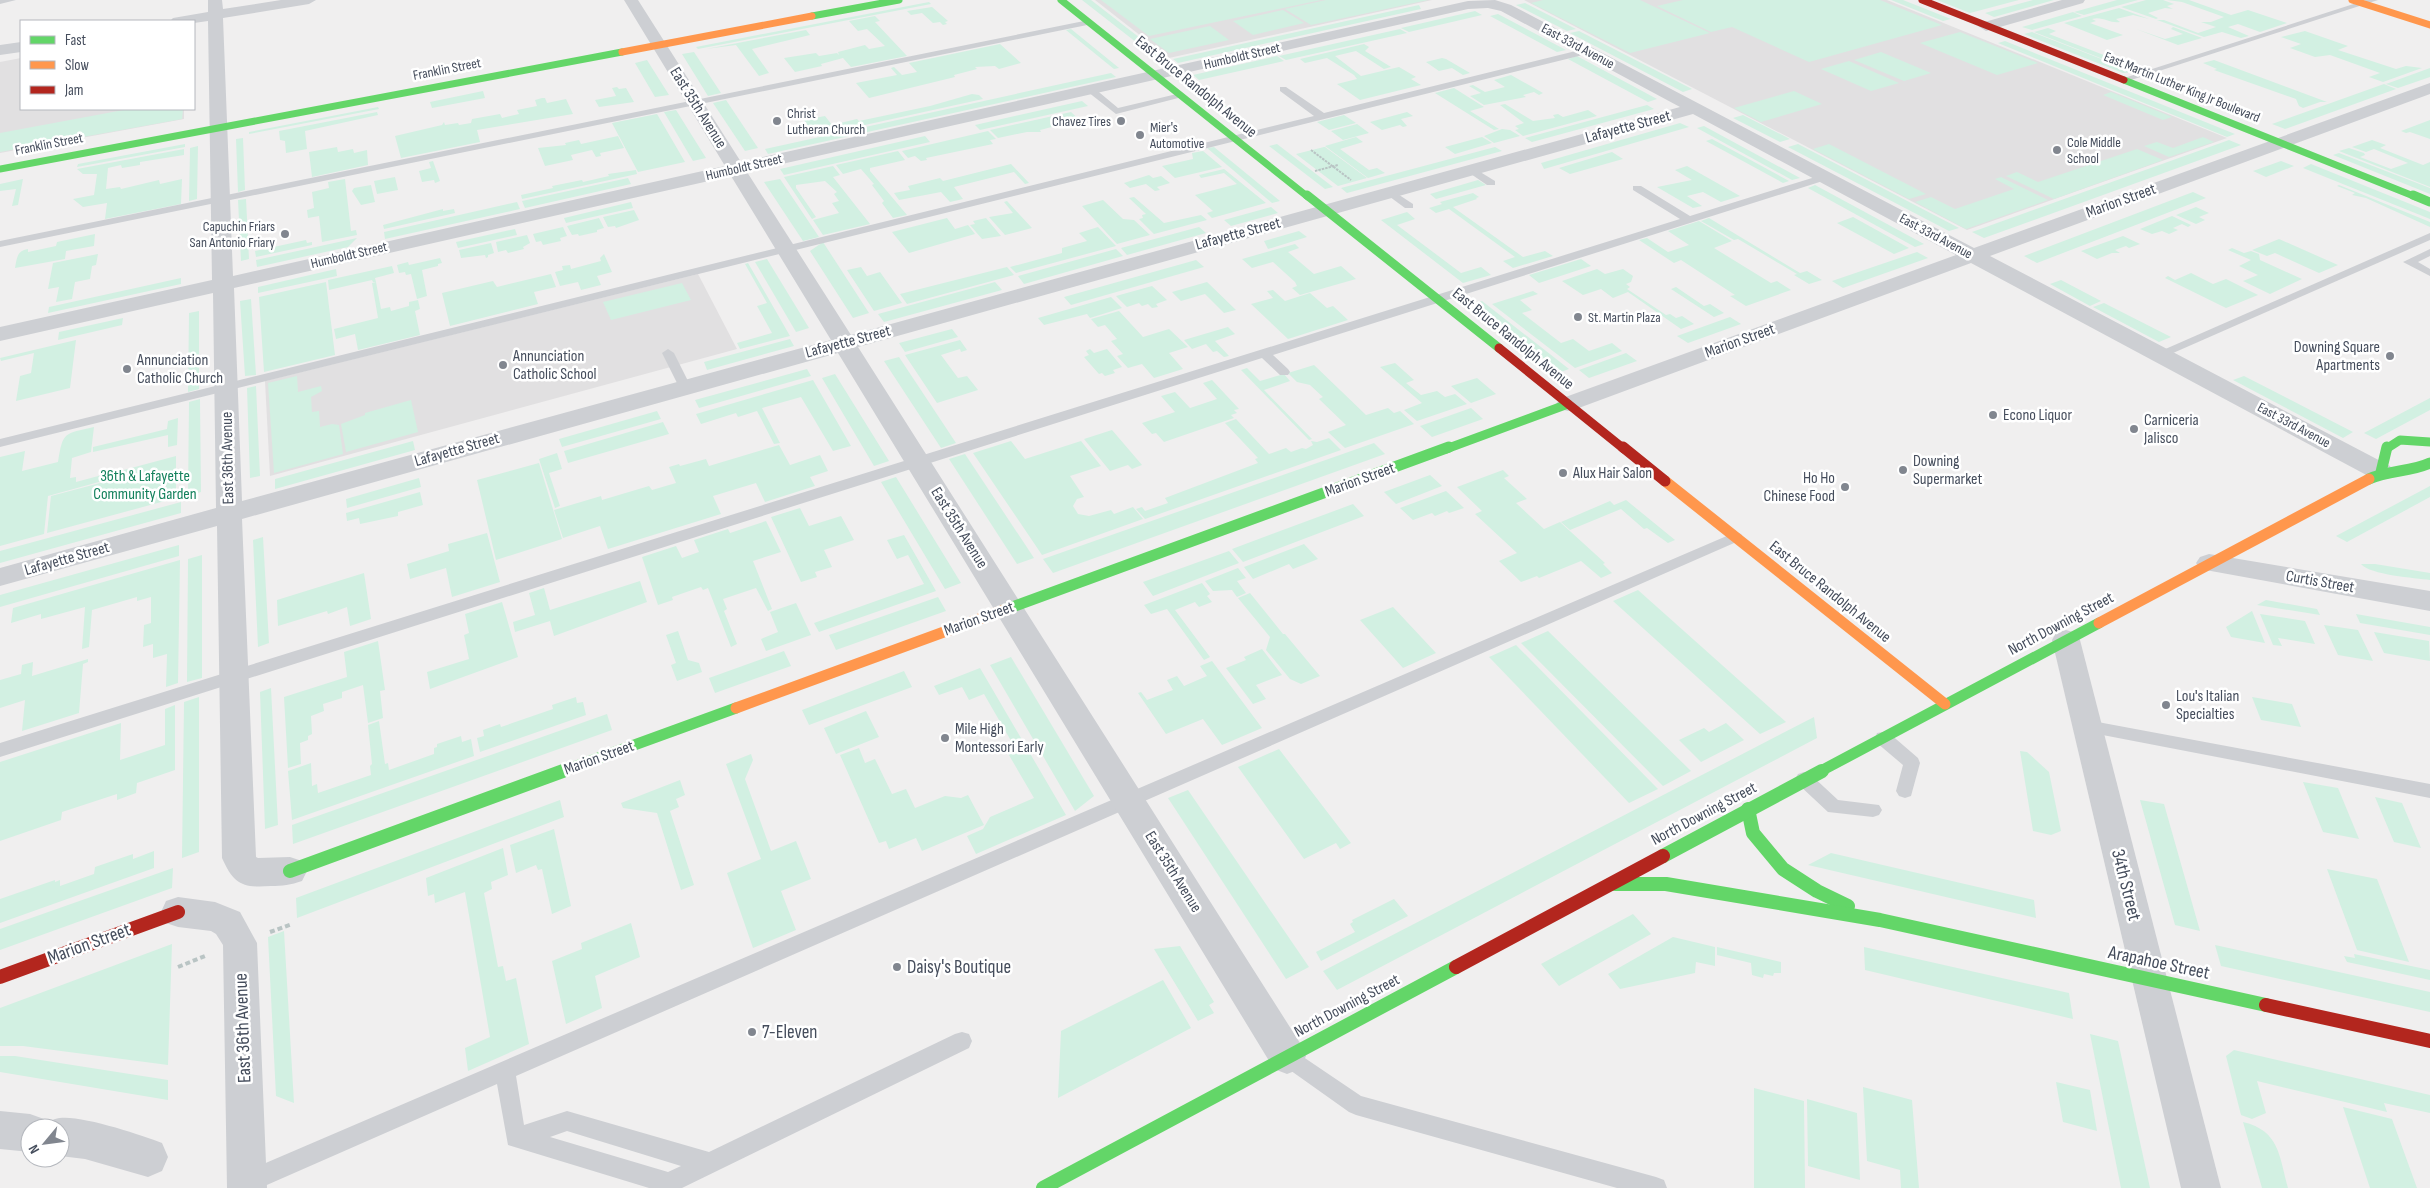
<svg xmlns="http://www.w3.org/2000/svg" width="2430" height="1188" font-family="'Sofia Sans Condensed',sans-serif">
<rect width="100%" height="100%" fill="#f0efef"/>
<g fill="#e1e0e1">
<path d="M 1095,0 L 1432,0 L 1169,58 Z"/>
<path d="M 1524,0 L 1887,0 L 2227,138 L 1967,230 Z"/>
<path d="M 21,58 L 21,109 L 184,109 L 184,119 L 0,153 L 0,62 Z"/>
<path d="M 698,274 L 737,349 L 270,476 L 265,381 Z"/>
</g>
<g fill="#d2f0e2">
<path d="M 1082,0 L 1091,0 L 1167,59 L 1159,60 Z"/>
<path d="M 1101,0 L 1321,0 L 1149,36 Z"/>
<path d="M 1326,0 L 1428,0 L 1311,25 L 1285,9 Z"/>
<path d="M 1543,0 L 1640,0 L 1710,33 L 1630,53 L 1531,3 Z"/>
<path d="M 1683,0 L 1880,0 L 1942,25 L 1809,62 L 1732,27 L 1711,32 L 1657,6 Z"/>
<path d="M 1891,0 L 1903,0 L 1951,19 L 1943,21 Z"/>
<path d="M 1937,0 L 2019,0 L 1970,13 Z"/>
<path d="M 2033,0 L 2054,0 L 1994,17 L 1985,13 Z"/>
<path d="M 2117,0 L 2138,0 L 2084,15 L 2074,12 Z"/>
<path d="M 2146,0 L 2163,0 L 2174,4 L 2167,6 L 2173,9 L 2165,8 L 2148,13 L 2158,18 L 2156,19 L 2121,7 Z"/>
<path d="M 2167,0 L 2189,0 L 2231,15 L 2248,10 L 2287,23 L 2260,32 L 2238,24 L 2228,27 L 2249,36 L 2241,38 L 2222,32 L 2204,37 L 2157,20 L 2164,20 L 2198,33 L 2216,27 L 2201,22 L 2211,22 L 2224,17 L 2182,2 Z"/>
<path d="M 929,2 L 931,4 L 698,49 L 696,47 Z"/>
<path d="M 1525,3 L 1576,29 L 1567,31 L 1516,5 Z"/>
<path d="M 1419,5 L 1421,9 L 1178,63 L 1173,59 Z"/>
<path d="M 932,7 L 948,21 L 945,22 L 947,24 L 943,25 L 940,22 L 933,23 L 922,13 L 911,15 L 907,11 Z"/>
<path d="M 2119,8 L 2149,19 L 2133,15 L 2116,19 L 2120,22 C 2110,24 2103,16 2092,19 L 2096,21 L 2090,23 L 2123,35 L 2107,40 L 2064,23 Z"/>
<path d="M 1283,10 L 1304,23 L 1253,35 L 1233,21 Z"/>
<path d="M 1475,11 L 1482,15 L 1409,32 L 1401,28 Z"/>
<path d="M 2073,12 L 2082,16 L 2032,30 L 2022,27 Z"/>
<path d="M 1498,14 L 1566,50 L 1557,52 L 1490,16 Z"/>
<path d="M 875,16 L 880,21 L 875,22 L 907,56 L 851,67 L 843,58 L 821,64 L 822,66 L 795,72 L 784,58 L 816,53 L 819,56 L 837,53 L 839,55 L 838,52 L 865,45 L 869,49 L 885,46 L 867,29 L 858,31 L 849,21 Z"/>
<path d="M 1210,26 L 1229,40 L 1169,53 L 1150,39 Z"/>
<path d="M 2173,27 L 2202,38 L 2178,45 L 2136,29 L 2165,39 L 2183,34 L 2171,29 Z"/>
<path d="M 2048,28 L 2056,31 L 2049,34 L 2143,70 L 2136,72 L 2034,32 Z"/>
<path d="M 1071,29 L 1119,68 L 1114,69 L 1066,30 Z"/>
<path d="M 1400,29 L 1407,33 L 1286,60 L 1279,56 Z"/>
<path d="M 806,30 L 810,35 L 752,49 L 769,73 L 759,76 L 736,45 L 706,49 Z"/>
<path d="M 1579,31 L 1692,89 L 1683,92 L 1570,33 Z"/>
<path d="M 2305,31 L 2348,46 L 2338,50 L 2396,69 L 2406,66 L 2422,68 L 2383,82 L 2369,77 L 2380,73 L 2330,55 L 2315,57 L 2290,48 L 2301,44 L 2281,37 Z"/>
<path d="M 1960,32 L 2038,63 L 1997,75 L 1920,43 Z"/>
<path d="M 2032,32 L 2135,72 L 2123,73 L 2024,34 Z"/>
<path d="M 2005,41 L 2235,134 L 2227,137 L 1998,43 Z"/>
<path d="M 1000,44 L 1021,63 L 999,69 L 995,66 L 975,67 L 977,69 L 954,75 L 955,77 L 869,98 L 856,83 L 897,75 L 891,68 L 894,67 L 902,75 L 917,72 L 909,63 Z"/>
<path d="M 1364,44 L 1369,47 L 1365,51 L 1391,67 L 1384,69 L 1356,51 L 1335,56 L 1361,76 L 1399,67 L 1416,77 L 1411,79 L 1421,85 L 1360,100 L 1337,84 L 1357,79 L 1354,75 L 1327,58 L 1305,63 L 1300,59 Z"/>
<path d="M 694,52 L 721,93 L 708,96 L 682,54 Z"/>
<path d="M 1881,52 L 1931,73 L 1904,81 L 1854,60 Z"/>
<path d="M 1277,56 L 1284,61 L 1199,80 L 1193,75 Z"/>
<path d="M 1577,56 L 1657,99 L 1648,102 L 1568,59 Z"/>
<path d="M 1442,58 L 1446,59 L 1470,73 L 1463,75 L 1452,68 L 1439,71 L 1426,62 Z"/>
<path d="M 647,60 L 669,95 L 655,97 L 635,63 Z"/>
<path d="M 2214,60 L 2327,102 L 2320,102 L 2303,108 L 2299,106 L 2296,99 L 2214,70 L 2217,69 L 2203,63 Z"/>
<path d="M 1849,61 L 1899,83 L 1871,91 L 1821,69 Z"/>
<path d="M 2430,68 L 2430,77 L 2398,88 L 2386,84 Z"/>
<path d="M 1111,73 L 1116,77 L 768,154 L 765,149 Z"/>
<path d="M 1511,75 L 1543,93 L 1539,95 L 1534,92 L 1523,95 L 1526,97 L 1484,105 L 1470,96 L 1481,93 L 1469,86 L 1473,85 L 1485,92 L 1505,87 L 1494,80 Z"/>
<path d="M 1197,83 L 1254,128 L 1249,129 L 1191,84 Z"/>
<path d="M 2384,84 L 2396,89 L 2285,129 L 2272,124 Z"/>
<path d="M 617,87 L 619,89 L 626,88 L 634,102 L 599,107 L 595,100 L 616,96 L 612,88 Z"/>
<path d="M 1454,88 L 1484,107 L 1470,111 L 1499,129 L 1494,130 L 1435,93 Z"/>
<path d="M 483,91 L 485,98 L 432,108 L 430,102 Z"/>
<path d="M 1794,91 L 1822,104 L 1761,122 L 1734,108 Z"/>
<path d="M 2111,92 L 2172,117 L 2163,120 L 2103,95 Z"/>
<path d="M 972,94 L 979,95 L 983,99 L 815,136 L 804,120 L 825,116 L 832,125 L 857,119 L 859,121 L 930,106 Z"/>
<path d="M 542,98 L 545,98 L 547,103 L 566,99 L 573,114 L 477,130 L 480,142 L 401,158 L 395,136 L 442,125 L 444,122 L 445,125 L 458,123 L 459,125 L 471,123 L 472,119 L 500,114 L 502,118 L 519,114 L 517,110 L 537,106 L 535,100 Z"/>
<path d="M 726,100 L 758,148 L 745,151 L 713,103 Z"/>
<path d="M 1082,101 L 1088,106 L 980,130 L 975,125 Z"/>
<path d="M 1505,104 L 1533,121 L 1555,118 L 1553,115 L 1558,114 L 1563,117 L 1588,110 L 1597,116 L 1523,136 L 1515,130 L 1519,129 L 1515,126 L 1524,123 L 1500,105 Z"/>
<path d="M 1647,105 L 1654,109 L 1532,142 L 1525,138 Z"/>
<path d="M 378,107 L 379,109 L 249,134 L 249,132 Z"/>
<path d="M 129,109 L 183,109 L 182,119 L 0,152 L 0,133 Z"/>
<path d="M 676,110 L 706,158 L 693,161 L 664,112 Z"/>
<path d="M 377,112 L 378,115 L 305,131 L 307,149 L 286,153 L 285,141 L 280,140 L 279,131 Z"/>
<path d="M 1071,112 L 1087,127 L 1082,128 C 1072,118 1053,127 1040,130 L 1041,132 L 1027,132 L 998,138 L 990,130 Z"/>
<path d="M 1407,112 L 1413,116 L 1401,119 L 1407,126 L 1403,127 L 1400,125 L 1382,130 L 1370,122 Z"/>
<path d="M 657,114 L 685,162 L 638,172 L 612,123 Z"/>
<path d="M 1344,115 L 1356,123 L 1329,130 L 1317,122 Z"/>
<path d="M 1743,115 L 1790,139 L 1780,142 L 1733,118 Z"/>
<path d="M 2430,120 L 2430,139 L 2410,132 L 2406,133 L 2401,131 Z"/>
<path d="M 1680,123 L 1689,127 L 1544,169 L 1541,163 Z"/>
<path d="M 1357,124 L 1369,133 L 1343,140 L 1331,131 Z"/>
<path d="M 1704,126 L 1800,178 L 1792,180 L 1697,128 Z"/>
<path d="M 1502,129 L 1510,130 L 1520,136 L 1494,143 L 1484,136 Z"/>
<path d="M 988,131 L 996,139 L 990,140 L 993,144 L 926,158 L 927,160 L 921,161 L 915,156 L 908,158 L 902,151 Z"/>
<path d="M 618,136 L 624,148 L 600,153 L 601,156 L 596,157 L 592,150 L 571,155 L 573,160 L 545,166 L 538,148 L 566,145 L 565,143 L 579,140 L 581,144 Z"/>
<path d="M 925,136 L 930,142 L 784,175 L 780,169 Z"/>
<path d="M 1356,137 L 1363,142 L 1340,149 L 1369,170 L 1377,168 L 1385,173 L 1368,178 L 1325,146 Z"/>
<path d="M 1482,137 L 1492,143 L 1455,154 L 1445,147 Z"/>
<path d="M 2203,137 L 2214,142 L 2169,157 L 2144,146 L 2157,142 L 2173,148 Z"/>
<path d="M 243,138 L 245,190 L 238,192 L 236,139 Z"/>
<path d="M 1712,139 L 1789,181 L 1783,183 L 1706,141 Z"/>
<path d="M 2229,140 L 2241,145 L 1984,238 L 1972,232 Z"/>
<path d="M 2372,140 L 2386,145 L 2380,148 L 2423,165 L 2430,162 L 2430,187 L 2339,151 L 2349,148 L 2364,153 L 2365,155 L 2360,157 L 2391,169 L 2408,163 L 2374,149 L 2366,152 L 2352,147 Z"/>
<path d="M 185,144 L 185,147 L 77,167 L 78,164 Z"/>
<path d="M 1277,144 L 1333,187 L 1325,189 L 1269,146 Z"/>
<path d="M 1798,144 L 1959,228 L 1949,231 L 1788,147 Z"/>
<path d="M 1829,144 L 1926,194 L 1909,199 L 1813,149 Z"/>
<path d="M 198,146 L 197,199 L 189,201 L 190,148 Z"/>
<path d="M 337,147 L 338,152 L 353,149 L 354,153 L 367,150 L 368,165 L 312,177 L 309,152 Z"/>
<path d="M 1214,147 L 1280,201 L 1272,203 L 1207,148 Z"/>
<path d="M 1324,147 L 1325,147 L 1367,178 L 1338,186 L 1296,154 Z"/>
<path d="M 1495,147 L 1502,151 L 1347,193 L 1341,188 Z"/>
<path d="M 184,149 L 184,155 L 140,162 L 140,165 L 122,168 L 121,165 L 108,168 L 106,189 L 120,187 L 121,189 L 159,180 L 160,184 L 182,179 L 181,204 L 105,219 L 107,203 L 83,207 L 73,199 L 94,195 L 97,174 L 83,174 L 77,169 Z"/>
<path d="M 2137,149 L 2163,160 L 2054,199 L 2006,176 L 2017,172 L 2038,182 Z"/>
<path d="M 898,151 L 905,160 L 870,168 L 870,171 L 907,215 L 893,218 L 882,203 L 884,201 L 872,185 L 874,184 L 861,169 L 843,174 L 836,165 Z"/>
<path d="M 1203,151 L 1222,167 L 1175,178 L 1162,166 L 1193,159 L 1192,153 Z"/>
<path d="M 1612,152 L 1623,159 L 1570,174 L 1559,168 Z"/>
<path d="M 2339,153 L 2430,188 L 2430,194 L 2333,155 Z"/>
<path d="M 433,161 L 440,181 L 435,183 L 434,180 L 422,182 L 419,171 L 431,168 L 429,162 Z"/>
<path d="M 2281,161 L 2294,166 L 2266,177 L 2253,171 Z"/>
<path d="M 1011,164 L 1029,183 L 1025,184 L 1014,172 L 954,187 L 963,199 L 950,202 L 941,192 L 899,200 L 894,193 L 910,190 L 908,186 L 940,178 L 943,181 Z"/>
<path d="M 2311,164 L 2430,212 L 2430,219 L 2303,168 Z"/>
<path d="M 833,166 L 840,175 L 833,177 L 870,224 L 823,235 L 813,220 L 839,213 L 832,203 L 839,201 L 834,194 L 837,192 L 825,181 L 796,185 L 796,188 L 816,217 L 812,219 L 784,177 Z"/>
<path d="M 1687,166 L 1740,196 L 1721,202 L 1703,192 L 1687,196 L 1702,206 L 1693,208 L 1657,187 L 1692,180 L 1675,170 Z"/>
<path d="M 1224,169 L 1266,203 L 1212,218 L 1207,213 L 1213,211 L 1195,195 L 1237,184 L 1224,173 L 1201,178 L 1199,175 Z"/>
<path d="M 636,170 L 637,174 L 522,199 L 521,195 L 553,188 L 552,186 L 582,180 L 583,182 L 609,176 L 608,174 Z"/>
<path d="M 1149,175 L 1153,178 L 1161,176 L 1170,183 L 1157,187 L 1160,190 L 1155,191 L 1146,184 L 1130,188 L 1124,183 Z"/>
<path d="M 395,177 L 398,190 L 377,194 L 374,181 Z"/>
<path d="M 2001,177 L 2048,200 L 1966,229 L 1915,202 L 1931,197 L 1955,209 L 2014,189 L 1995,179 Z"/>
<path d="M 628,178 L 631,184 L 525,208 L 522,201 Z"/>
<path d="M 23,179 L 18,205 L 12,206 L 16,189 L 0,191 L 0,184 Z"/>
<path d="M 345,179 L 351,231 L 356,230 L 357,235 L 322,242 L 319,216 L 308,218 L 307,210 L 314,208 L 312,192 L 329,188 L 328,182 Z"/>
<path d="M 780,179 L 819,237 L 803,241 L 764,182 Z"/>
<path d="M 1478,180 L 1486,185 L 1436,199 L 1430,194 Z"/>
<path d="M 371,185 L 375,202 L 361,205 L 352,191 L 354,188 Z"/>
<path d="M 1815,185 L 1924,244 L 1915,247 L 1808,188 Z"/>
<path d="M 2339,185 L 2430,222 L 2430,227 L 2366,198 L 2352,195 L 2355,193 L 2337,186 Z"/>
<path d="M 2193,192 L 2206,198 L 2037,263 L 2024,256 Z"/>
<path d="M 1473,193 L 1479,197 L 1476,198 L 1477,199 L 1453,207 L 1523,257 L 1545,251 L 1553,256 L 1513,268 L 1503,261 L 1515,257 L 1449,209 L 1436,213 L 1429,208 L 1442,204 L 1440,202 Z"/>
<path d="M 1134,197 L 1164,223 L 1201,215 L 1207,220 L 1154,234 L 1139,219 L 1143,218 L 1142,215 L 1146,214 L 1129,198 Z"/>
<path d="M 246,199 L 249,259 L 241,261 L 238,200 Z"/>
<path d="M 1103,200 L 1123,219 L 1134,220 L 1150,235 L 1117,244 L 1082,206 Z"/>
<path d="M 1007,201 L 1032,228 L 1005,235 L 989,217 L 1013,213 L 1004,202 Z"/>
<path d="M 517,202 L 520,209 L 385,239 L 384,232 Z"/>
<path d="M 631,202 L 633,208 L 566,223 L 564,218 Z"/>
<path d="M 1271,207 L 1278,213 L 1231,226 L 1224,220 Z"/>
<path d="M 2196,207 L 2209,213 L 2199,217 L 2205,220 L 2196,224 L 2176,215 Z"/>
<path d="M 443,209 L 443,211 L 454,209 L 455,213 L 384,229 L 383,225 Z"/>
<path d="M 634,210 L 639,220 L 616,228 L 615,226 L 608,227 L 603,217 Z"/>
<path d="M 1407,212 L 1415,219 L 1397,225 L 1461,273 L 1481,267 L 1491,275 L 1463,283 L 1381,220 Z"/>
<path d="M 2172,216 L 2191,225 L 2188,227 L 2182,224 L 2173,228 L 2178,230 L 2169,234 L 2162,231 L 2152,234 L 2140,229 Z"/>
<path d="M 1853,217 L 1909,248 L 1894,254 L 1837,223 Z"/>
<path d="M 599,218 L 604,228 L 597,230 L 597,232 L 579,236 L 578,234 L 572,235 L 567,226 Z"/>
<path d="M 947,218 L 955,229 L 968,225 L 975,234 L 909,253 L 892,232 Z"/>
<path d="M 986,218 L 1001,236 L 982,239 L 970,225 L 975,224 L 973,221 Z"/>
<path d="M 1709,218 L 1800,273 L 1807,271 L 1822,280 L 1809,284 L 1794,275 L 1797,274 L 1738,239 L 1734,240 L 1701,221 Z"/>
<path d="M 1699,221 L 1732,241 L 1714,248 L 1771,283 L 1777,281 L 1791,290 L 1746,306 L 1730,296 L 1735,295 L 1681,260 L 1674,263 L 1639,240 L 1647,238 L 1668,252 L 1689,245 L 1668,231 Z"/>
<path d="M 563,227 L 567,236 L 560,238 L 561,241 L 543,245 L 541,241 L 536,242 L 533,234 Z"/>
<path d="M 1098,227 L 1116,246 L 1016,273 L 1010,267 L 1062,253 L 1062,248 L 1087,241 L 1079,233 Z"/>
<path d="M 1199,227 L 1206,233 L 1127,255 L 1121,248 Z"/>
<path d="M 515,229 L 517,235 L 458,248 L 456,242 Z"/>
<path d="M 1299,231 L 1307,237 L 1268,249 L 1264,241 Z"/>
<path d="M 95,234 L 94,246 L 66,251 L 65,259 L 15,268 C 17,257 17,251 28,249 L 28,252 L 56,246 L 57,242 Z"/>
<path d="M 527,235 L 530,243 L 523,247 L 524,249 L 508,253 L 506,250 L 498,252 L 496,242 Z"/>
<path d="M 2123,236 L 2140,244 L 2129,248 L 2126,246 L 2115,250 L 2120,253 L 2112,253 L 2097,259 L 2081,251 Z"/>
<path d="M 357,238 L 348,247 L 257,267 L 256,260 Z"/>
<path d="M 2279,239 L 2338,265 L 2319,273 L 2275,253 L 2267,256 L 2252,250 Z"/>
<path d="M 306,240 L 307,243 L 312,242 L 312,245 L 256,257 L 255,251 Z"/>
<path d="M 823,242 L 869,313 L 853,318 L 810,251 Z"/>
<path d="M 491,243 L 494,253 L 488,255 L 488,257 L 486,258 L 485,255 L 461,258 L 459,250 Z"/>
<path d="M 1295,244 L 1299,248 L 1288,252 L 1314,274 L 1341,266 L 1356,279 L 1300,295 L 1292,288 L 1297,286 L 1295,282 L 1273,262 L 1252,268 L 1242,259 Z"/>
<path d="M 2232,248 L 2244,253 L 2251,251 L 2259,254 L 2260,260 L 2302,279 L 2270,294 L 2243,281 L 2258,275 L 2239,266 L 2251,260 L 2228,250 Z"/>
<path d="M 1116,249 L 1123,256 L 1024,284 L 1018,276 Z"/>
<path d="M 1917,252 L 1928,258 L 1843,288 L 1832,281 Z"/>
<path d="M 98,254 L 96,265 L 92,266 L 90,279 L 75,282 L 72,299 L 56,302 L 59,287 L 48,289 L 53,263 Z"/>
<path d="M 604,254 L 612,272 L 597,276 L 601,285 L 581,290 L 578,282 L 560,286 L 555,272 L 563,270 L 562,266 L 570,265 L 571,269 L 601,261 L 600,258 Z"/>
<path d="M 440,258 L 442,263 L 438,264 L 438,266 L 422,270 L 427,296 L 417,299 L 411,274 L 406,275 L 405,272 L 399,273 L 397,265 L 408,262 L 409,265 Z"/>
<path d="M 767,259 L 809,328 L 796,332 L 755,262 Z"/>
<path d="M 1581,259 L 1591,266 L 1539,283 L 1529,275 Z"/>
<path d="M 1196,260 L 1204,267 L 1071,305 L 1064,297 Z"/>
<path d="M 748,263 L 790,336 L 740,349 L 737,343 L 772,333 L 757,306 L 767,303 L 745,264 Z"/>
<path d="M 392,266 L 394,273 L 375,278 L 376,282 L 373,282 L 372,280 L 329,290 L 328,280 Z"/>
<path d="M 861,267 L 867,276 L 880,272 L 902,303 L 874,311 L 847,270 Z"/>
<path d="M 1007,267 L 1014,275 L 907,304 L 900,294 Z"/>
<path d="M 336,269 L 337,276 L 258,293 L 258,287 Z"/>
<path d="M 1597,269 L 1605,274 L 1623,269 L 1633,276 L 1631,282 L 1626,284 L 1630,287 L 1627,289 L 1666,315 L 1670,314 L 1676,318 L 1682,316 L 1694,324 L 1681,329 L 1628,292 L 1613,298 L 1601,289 L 1583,295 L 1562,281 Z"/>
<path d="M 2191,273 L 2213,284 L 2226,279 L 2258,295 L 2226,308 L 2165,278 L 2168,276 L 2175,280 Z"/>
<path d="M 551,274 L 556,287 L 534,292 L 538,304 L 450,326 L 442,293 L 493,281 L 497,287 Z"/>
<path d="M 181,278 L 181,284 L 48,313 L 49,307 Z"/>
<path d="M 2061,280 L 2101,301 L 2090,306 L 2050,284 Z"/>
<path d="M 326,282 L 335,355 L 264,372 L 259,297 Z"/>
<path d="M 376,282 L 381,309 L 390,307 L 391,311 L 409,306 L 409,302 L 418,300 L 420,309 L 415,311 L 420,335 L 358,350 L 355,334 L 336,339 L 334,329 L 378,318 L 372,283 Z"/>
<path d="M 995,282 L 1002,290 L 884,322 L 878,314 Z"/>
<path d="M 1207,282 L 1236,310 L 1224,313 L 1205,294 L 1181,301 L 1172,292 Z"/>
<path d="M 682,283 L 691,300 L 611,320 L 603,302 Z"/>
<path d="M 1152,286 L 1167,300 L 1156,304 L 1158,307 L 1152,308 L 1148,304 L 1142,306 L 1139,303 L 1127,307 L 1116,296 Z"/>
<path d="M 1676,287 L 1704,306 L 1710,304 L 1724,313 L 1714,317 L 1671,289 Z"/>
<path d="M 1273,290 L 1285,301 L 1310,293 L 1327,308 L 1333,306 L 1348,320 L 1288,339 L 1251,304 L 1273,298 L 1267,291 Z"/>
<path d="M 1533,291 L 1538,294 L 1520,300 L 1532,310 L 1522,313 L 1561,343 L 1573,339 L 1589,351 L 1612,343 L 1622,351 L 1575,368 L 1492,304 Z"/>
<path d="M 1111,297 L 1122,308 L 1090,318 L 1087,314 L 1044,325 L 1038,318 Z"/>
<path d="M 251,299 L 256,375 L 245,376 L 240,301 Z"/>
<path d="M 1482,301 L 1569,369 L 1561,372 L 1474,304 Z"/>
<path d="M 2104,303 L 2171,337 L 2159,342 L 2093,307 Z"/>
<path d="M 199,311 L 199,389 L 188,392 L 189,313 Z"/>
<path d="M 1119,311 L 1143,337 L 1169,329 L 1188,347 L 1169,353 L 1183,369 L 1154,378 L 1142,364 L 1128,368 L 1117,356 L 1123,354 L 1111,341 L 1117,339 L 1105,325 L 1098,327 L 1091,319 Z"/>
<path d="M 1730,317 L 1741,324 L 1688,343 L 1677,336 Z"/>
<path d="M 123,318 L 122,325 L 58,340 L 59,332 Z"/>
<path d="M 1228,327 L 1235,334 L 1215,341 L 1229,356 L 1224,357 L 1217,351 L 1213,352 L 1206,344 L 1192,349 L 1184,340 Z"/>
<path d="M 952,329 L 958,337 L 905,352 L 899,343 Z"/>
<path d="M 790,339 L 794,346 L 707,370 L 704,362 Z"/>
<path d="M 76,340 L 70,388 L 16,401 L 20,376 L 31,373 L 34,353 L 1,361 L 0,358 Z"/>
<path d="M 960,340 L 967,350 L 961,352 L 960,349 L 941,355 L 958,378 L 967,376 L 978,390 L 937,403 L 905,355 Z"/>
<path d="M 1090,349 L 1094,353 L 1107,349 L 1122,367 L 1113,370 L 1115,373 L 1105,376 L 1102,373 L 1099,374 L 1084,357 L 1089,355 L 1086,351 Z"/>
<path d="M 1626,353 L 1637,361 L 1589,378 L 1579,370 Z"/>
<path d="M 899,357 L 956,443 L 941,448 L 884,361 Z"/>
<path d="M 1395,363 L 1414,380 L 1406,383 L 1421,395 L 1437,391 L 1445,397 L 1455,394 L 1467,404 L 1417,421 L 1404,410 L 1422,403 L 1380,367 Z"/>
<path d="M 1314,365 L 1366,415 L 1388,408 L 1394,413 L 1400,411 L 1414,424 L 1345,448 L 1328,432 L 1346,425 L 1319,399 L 1323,397 L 1310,385 L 1297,382 L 1288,373 Z"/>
<path d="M 1247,368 L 1260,381 L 1284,374 L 1290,381 L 1264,390 L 1312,439 L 1309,440 L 1241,370 Z"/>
<path d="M 807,369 L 811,376 L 699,408 L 695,400 Z"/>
<path d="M 835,374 L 889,461 L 874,466 L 822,378 Z"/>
<path d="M 297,376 L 298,392 L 321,386 L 322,391 L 311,397 L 312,412 L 319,411 L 320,427 L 332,424 L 339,425 L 343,454 L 274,473 L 268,383 Z"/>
<path d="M 2244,376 L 2353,432 L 2343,438 L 2233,380 Z"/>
<path d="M 1477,378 L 1496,394 L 1471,403 L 1451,386 Z"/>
<path d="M 813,380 L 851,446 L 833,451 L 801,397 L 762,408 L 780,443 L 774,444 L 757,411 L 738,417 L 736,413 L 701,424 L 696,414 Z"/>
<path d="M 1212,380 L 1239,409 L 1234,410 L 1237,413 L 1231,415 L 1234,418 L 1164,442 L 1156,433 L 1152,434 L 1142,423 L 1175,412 L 1161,396 L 1175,392 L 1190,408 L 1217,399 L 1203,383 Z"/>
<path d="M 256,386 L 260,476 L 250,478 L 247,388 Z"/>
<path d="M 2430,398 L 2430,410 L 2376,439 L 2364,433 Z"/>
<path d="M 200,399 L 201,492 L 188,496 L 189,402 Z"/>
<path d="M 411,400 L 418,432 L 346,452 L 341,424 L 365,415 L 365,413 Z"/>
<path d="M 1471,408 L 1483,419 L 1432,437 L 1420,426 Z"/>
<path d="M 657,411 L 661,419 L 562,447 L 559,439 Z"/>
<path d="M 178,418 L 177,445 L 168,447 L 168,435 L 93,452 L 93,447 L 167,429 L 168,421 Z"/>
<path d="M 1236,419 L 1269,454 L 1286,448 L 1291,452 L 1302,448 L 1306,449 L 1313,445 L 1311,441 L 1317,442 L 1329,438 L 1341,450 L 1145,519 L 1136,509 L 1142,507 L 1145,511 L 1168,503 L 1165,498 L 1258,463 L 1255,459 L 1258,458 L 1225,423 Z"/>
<path d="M 663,422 L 669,434 L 568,463 L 564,451 Z"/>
<path d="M 94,427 L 91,452 L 72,458 L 70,478 L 76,477 L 76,482 L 117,471 L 117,477 L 48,496 L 44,534 L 0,546 L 0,457 L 25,451 L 22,471 L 58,462 C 63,431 64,434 94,427 Z"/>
<path d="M 1112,430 L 1142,465 L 1132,469 L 1128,465 L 1110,471 L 1084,439 Z"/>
<path d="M 413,441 L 415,450 L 275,489 L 275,479 Z"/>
<path d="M 1011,441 L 1025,459 L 1081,441 L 1101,466 L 1070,476 L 1084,497 L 1077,499 L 1073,506 L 1078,514 L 1089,516 L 1111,510 L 1114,514 L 1133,507 L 1143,519 L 1042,555 L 973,453 Z"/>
<path d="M 1374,443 L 1385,454 L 1053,573 L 1043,559 Z"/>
<path d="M 779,445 L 790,465 L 820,455 L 828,471 L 810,477 L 815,486 L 765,502 L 756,483 L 713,496 L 721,514 L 608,549 L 600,526 L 563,538 L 554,510 L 601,496 L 602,500 L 649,486 L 652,490 L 676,483 L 669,467 L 679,464 L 680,466 L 706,459 L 709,466 Z"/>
<path d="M 557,453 L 562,469 L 549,473 L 560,506 L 555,508 L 539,459 Z"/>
<path d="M 965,454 L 1034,558 L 1017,564 L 949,459 Z"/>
<path d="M 176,456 L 176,498 L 47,533 L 51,496 L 119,478 L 120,471 Z"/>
<path d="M 539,463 L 562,539 L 496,560 L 477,480 Z"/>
<path d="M 1503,470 L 1509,476 L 1504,478 L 1527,499 L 1516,503 L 1544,529 L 1560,522 L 1605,563 L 1603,564 L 1612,573 L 1601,578 L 1581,561 L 1539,578 L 1537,576 L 1521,582 L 1499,561 L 1517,553 L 1475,514 L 1482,511 L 1457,487 Z"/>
<path d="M 1430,475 L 1442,486 L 1396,504 L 1384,492 Z"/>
<path d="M 896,477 L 961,583 L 945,589 L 881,482 Z"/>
<path d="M 419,478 L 421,487 L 347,508 L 346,499 Z"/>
<path d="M 2430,486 L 2430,497 L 2347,542 L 2336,536 Z"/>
<path d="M 1446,491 L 1464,508 L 1449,513 L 1447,511 L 1435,516 L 1432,513 L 1413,520 L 1400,508 Z"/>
<path d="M 420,492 L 423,505 L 398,512 L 398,516 L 360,524 L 359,518 L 347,521 L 346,513 Z"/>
<path d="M 1626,500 L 1675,540 L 1668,543 L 1647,528 L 1644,529 L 1621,509 L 1570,530 L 1561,522 L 1610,501 L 1614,505 Z"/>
<path d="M 181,502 L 181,513 L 0,563 L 0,551 Z"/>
<path d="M 1353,504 L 1364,516 L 1243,562 L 1232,549 Z"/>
<path d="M 800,508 L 809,526 L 841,516 L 854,540 L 824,550 L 832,567 L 815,572 L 817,577 L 801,582 L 771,517 Z"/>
<path d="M 766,521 L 781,552 L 753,561 L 772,609 L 768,611 L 756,588 L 723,599 L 727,609 L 724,611 L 737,644 L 731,647 L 708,588 L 703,590 L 701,587 L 672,597 L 673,600 L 658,605 L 642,557 L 676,546 L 682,558 L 699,552 L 694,540 L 728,529 L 730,533 Z"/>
<path d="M 487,533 L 500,582 L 452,597 L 446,568 L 410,579 L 407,564 L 449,551 L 448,544 Z"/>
<path d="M 904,535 L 936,591 L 819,632 L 814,623 L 924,584 L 908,555 L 897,559 L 887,540 Z"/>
<path d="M 263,537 L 269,643 L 258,647 L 253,540 Z"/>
<path d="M 1304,544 L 1318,559 L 1293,569 L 1289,564 L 1253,579 L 1244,567 Z"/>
<path d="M 179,545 L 179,556 L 0,607 L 0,595 Z"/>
<path d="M 1229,551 L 1239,563 L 1153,596 L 1143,582 Z"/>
<path d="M 202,555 L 202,678 L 187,682 L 188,559 Z"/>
<path d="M 180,560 L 178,683 L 166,687 L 167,654 L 153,658 L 153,644 L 143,647 L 144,625 L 151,623 L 151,597 L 137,601 L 137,597 L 92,610 L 89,647 L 82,649 L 85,607 L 41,619 L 41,614 L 11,623 L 13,608 Z"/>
<path d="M 2361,564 L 2375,564 L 2430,573 L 2430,580 C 2415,578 2370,575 2361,564 Z"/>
<path d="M 1238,568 L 1246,578 L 1237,581 L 1246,593 L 1237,597 L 1232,590 L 1213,591 L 1205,581 Z"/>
<path d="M 364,573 L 371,619 L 350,626 L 347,607 L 328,614 L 327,611 L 278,626 L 277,600 Z"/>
<path d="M 640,581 L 647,602 L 554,636 L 550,621 L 515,632 L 513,622 L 535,615 L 529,593 L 544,588 L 550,610 Z"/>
<path d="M 1202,583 L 1210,594 L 1207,596 L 1212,602 L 1199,607 L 1195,602 L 1175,610 L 1210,657 L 1204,660 L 1167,609 L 1151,614 L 1144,605 Z"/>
<path d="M 1638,590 L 1786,722 L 1760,734 L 1613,601 Z"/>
<path d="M 1250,593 L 1283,634 L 1285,634 L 1320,676 L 1301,684 L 1290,679 L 1266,650 L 1270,637 L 1238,598 Z"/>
<path d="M 938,597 L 946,611 L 836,650 L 829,635 Z"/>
<path d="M 2266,600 L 2317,609 L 2320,615 L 2257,605 Z"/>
<path d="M 502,602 L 518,657 L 430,689 L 427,672 L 469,659 L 464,635 L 469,633 L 465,614 Z"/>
<path d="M 796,603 L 811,635 L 766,651 L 761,639 L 778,632 L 770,612 Z"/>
<path d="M 1393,607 L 1436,653 L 1403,668 L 1360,620 Z"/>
<path d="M 2252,611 L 2265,643 L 2231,637 L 2226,627 Z"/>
<path d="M 2260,614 L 2305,621 L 2315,644 L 2278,638 L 2282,646 L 2273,645 Z"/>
<path d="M 2356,614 L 2430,627 L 2430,635 L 2360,623 Z"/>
<path d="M 2324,625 L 2358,630 L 2373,661 L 2338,655 Z"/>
<path d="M 678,631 L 688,660 L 699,663 L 702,672 L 677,681 L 671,665 L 676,663 L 666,635 Z"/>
<path d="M 1548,631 L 1691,771 L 1663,786 L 1521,643 Z"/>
<path d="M 2374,632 L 2429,641 L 2430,661 L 2384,653 Z"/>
<path d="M 378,641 L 385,690 L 380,691 L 383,718 L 368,723 L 363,685 L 342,692 L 342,698 L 323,704 L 324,711 L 311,716 L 312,734 L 308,736 L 308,740 L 300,743 L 301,764 L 288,768 L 284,697 L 347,677 L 344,652 Z"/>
<path d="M 1516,645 L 1658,789 L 1629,803 L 1489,657 Z"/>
<path d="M 1262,649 L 1282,675 L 1256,685 L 1266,699 L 1253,704 L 1226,668 L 1246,660 L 1244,657 Z"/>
<path d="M 784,651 L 791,666 L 715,693 L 709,678 Z"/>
<path d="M 1011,657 L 1094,796 L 1075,811 L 990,665 Z"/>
<path d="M 88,659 L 88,662 L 83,664 L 79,713 L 22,731 L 25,700 L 0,708 L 0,680 L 21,674 L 22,665 L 33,662 L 32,676 Z"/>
<path d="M 1212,661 L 1262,728 L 1222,745 L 1203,719 L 1166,734 L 1138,693 L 1141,692 L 1147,700 L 1173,690 L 1167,680 L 1177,676 L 1184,686 L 1207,676 L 1200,666 Z"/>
<path d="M 980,668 L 1066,815 L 976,854 L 967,836 L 983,829 L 990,817 L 1034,798 L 1006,750 L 1014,746 L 984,694 L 969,700 L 962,687 L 939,695 L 934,686 Z"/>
<path d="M 904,671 L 912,687 L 809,725 L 802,710 Z"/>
<path d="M 271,688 L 278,825 L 265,829 L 260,692 Z"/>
<path d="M 199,697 L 199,852 L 182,858 L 184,702 Z"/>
<path d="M 576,697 L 577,703 L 583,702 L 586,715 L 480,752 L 477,738 L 484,736 L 483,730 L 500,724 L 501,727 L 553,709 L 552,705 Z"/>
<path d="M 2252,697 L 2292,704 L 2301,727 L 2261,720 Z"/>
<path d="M 175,705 L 175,770 L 137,783 L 136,793 L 117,800 L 117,794 L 62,812 L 61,820 L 0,841 L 0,762 L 121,723 L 120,760 L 165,745 L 165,709 Z"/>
<path d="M 866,711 L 879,737 L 836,754 L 824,728 Z"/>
<path d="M 607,714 L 612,730 L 293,844 L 292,825 Z"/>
<path d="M 1814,717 L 1817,738 L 1337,990 L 1323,971 Z"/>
<path d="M 379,721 L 385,764 L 388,763 L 389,770 L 434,754 L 434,748 L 437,747 L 437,744 L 461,736 L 462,742 L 471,739 L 474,756 L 292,820 L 288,771 L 311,763 L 312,786 L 317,784 L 318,793 L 371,775 L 370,766 L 372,764 L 368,725 Z"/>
<path d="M 1726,723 L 1744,740 L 1701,762 L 1679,740 L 1704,728 L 1709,732 Z"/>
<path d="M 859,748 L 865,763 L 875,759 L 892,794 L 906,789 L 915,808 L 945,796 L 961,798 L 968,795 L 984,825 L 922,851 L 916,838 L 889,849 L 886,841 L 879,843 L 840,755 Z"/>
<path d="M 1279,749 L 1351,843 L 1340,849 L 1336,843 L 1304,859 L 1238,767 Z"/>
<path d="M 2020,751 L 2027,752 L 2049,772 L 2061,831 L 2051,835 L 2033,831 Z"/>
<path d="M 751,754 L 753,760 L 745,779 L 771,851 L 796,841 L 811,879 L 781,891 L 796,930 L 753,948 L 727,873 L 761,859 L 726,764 Z"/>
<path d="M 680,780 L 685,795 L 676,799 L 679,807 L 670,811 L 694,885 L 681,890 L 657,813 L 623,808 L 621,803 Z"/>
<path d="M 2303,782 L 2338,788 L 2359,839 L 2323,832 Z"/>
<path d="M 1188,790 L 1309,967 L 1286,979 L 1168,798 Z"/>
<path d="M 2375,797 L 2402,803 L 2421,848 L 2394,842 Z"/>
<path d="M 560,800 L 564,817 L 297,918 L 296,898 Z"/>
<path d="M 2140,800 L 2164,804 L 2200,931 L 2175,925 Z"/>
<path d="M 554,829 L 571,906 L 552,914 L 542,869 L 538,870 L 536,865 L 516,873 L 510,845 Z"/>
<path d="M 503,848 L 508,875 L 491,882 L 492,889 L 484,893 L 498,967 L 503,966 L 506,981 L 516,978 L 529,1044 L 468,1071 L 465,1048 L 490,1037 L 465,892 L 435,903 L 434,894 L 428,896 L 426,878 Z"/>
<path d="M 154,851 L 154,868 L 0,923 L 0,899 L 55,880 L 55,882 L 60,880 L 60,886 L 94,874 L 95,867 L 133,854 L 133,859 Z"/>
<path d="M 1831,853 L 2034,900 L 2036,918 L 1808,865 Z"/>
<path d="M 173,868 L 172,888 L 0,950 L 0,929 Z"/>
<path d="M 2327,869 L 2377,879 L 2409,962 L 2357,950 Z"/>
<path d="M 1394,899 L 1408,916 L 1321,961 L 1316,952 L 1355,932 L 1350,924 L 1353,922 L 1352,920 Z"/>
<path d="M 1633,914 L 1651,934 L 1559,986 L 1541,964 Z"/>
<path d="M 631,923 L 640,957 L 595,976 L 602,1008 L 566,1024 L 552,961 L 582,949 L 581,943 Z"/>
<path d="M 284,931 L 294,1103 L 276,1096 L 268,937 Z"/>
<path d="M 1673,937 L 1715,947 L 1715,966 L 1696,962 L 1695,973 L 1620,989 L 1608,974 Z"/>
<path d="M 172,944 L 168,1065 L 23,1046 L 0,1046 L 0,1008 Z"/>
<path d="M 2215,945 L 2430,992 L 2430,1012 L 2221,966 Z"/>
<path d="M 1180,946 L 1214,1002 L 1209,1005 L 1214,1013 L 1198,1021 L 1154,949 Z"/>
<path d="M 1717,947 L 1781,962 L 1781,973 L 1774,973 L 1773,976 L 1764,974 L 1763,978 L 1752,975 L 1751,963 L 1717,955 Z"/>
<path d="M 1864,947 L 2069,993 L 2073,1019 L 1865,970 Z"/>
<path d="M 2354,954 L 2430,970 L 2430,980 L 2347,962 L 2344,956 L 2355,958 Z"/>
<path d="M 1163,980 L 1191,1028 L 1058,1098 L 1061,1031 Z"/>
<path d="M 2090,1034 L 2118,1041 L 2150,1188 L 2121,1188 Z"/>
<path d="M 2234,1050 L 2430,1095 L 2430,1113 L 2384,1103 L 2387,1112 L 2257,1081 L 2266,1113 L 2252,1119 L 2241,1115 L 2226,1056 Z"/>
<path d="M 0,1056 L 15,1056 L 168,1080 L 168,1100 L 0,1072 Z"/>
<path d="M 2056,1082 L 2090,1090 L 2097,1131 L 2063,1122 Z"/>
<path d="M 1863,1087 L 1912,1100 L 1919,1188 L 1901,1188 L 1900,1170 L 1867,1161 Z"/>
<path d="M 1754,1088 L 1804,1101 L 1805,1188 L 1754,1188 Z"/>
<path d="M 1807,1099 L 1857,1113 L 1860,1180 L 1808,1166 Z"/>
<path d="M 2343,1107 L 2392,1119 L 2417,1188 L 2370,1188 Z"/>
<path d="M 2243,1122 C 2280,1131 2279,1156 2288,1188 L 2262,1188 Z"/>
</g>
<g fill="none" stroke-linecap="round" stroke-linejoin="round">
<g stroke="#b9c4c4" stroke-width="2" stroke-dasharray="2.5 1" stroke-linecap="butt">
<path d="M 1311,150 L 1351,180"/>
<path d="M 1315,171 L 1338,165"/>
</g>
<g stroke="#b9c4c4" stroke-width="4" stroke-dasharray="5 3" stroke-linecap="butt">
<path d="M 270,932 L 292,924"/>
<path d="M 178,967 L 205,956"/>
</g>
<g fill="#cdcfd3" fill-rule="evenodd">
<path d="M 0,0 L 16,0 L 0,4 Z"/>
<path d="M 2366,0 L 2378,0 L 2125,82 L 2118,80 Z"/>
<path d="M 1089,20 L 1093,22 L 1092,24 L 0,247 L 0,241 Z"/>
<path d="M 1588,48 L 1592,51 L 1591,53 L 0,447 L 0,439 L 1314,116 L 1280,91 L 1280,87 L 1286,87 L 1324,113 Z"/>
<path d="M 1088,88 L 1094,88 L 1118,108 L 1181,93 L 1186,96 L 1116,114 L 1088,92 Z"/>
<path d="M 1472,167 L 1495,181 L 1495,185 L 1487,185 L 1468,172 L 1468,168 Z"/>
<path d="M 1825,174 L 1830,177 L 1829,179 L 1273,355 L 1288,369 L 1290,372 L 1288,375 L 1280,375 L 1262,358 L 0,757 L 0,743 L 1680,219 L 1633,190 L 1633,186 L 1641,186 L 1690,216 Z"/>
<path d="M 1390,189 L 1413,204 L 1413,208 L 1405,208 L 1386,194 L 1385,192 Z"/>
<path d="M 2430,233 L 2430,240 L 2164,357 L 2156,357 L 2154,354 Z"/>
<path d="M 2430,249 L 2430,256 L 2418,262 L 2430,269 L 2430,276 L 2403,262 Z"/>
<path d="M 668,349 L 674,353 L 691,387 L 689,390 L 681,390 L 679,387 L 662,353 Z"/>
<path d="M 1736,532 L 1741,534 L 1743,537 L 1741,540 L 516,1076 L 524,1125 L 567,1111 L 709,1152 L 955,1034 L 962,1032 L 969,1034 L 972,1041 L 969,1048 L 682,1188 L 649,1188 L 508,1145 L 497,1084 L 260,1188 L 240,1188 L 237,1182 L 240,1174 ZM 567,1131 L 681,1166 L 668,1172 L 550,1137 Z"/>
<path d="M 2087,720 L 2430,784 L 2430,798 L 2087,732 L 2081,730 L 2079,726 L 2081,722 Z"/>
<path d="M 1883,732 L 1889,733 L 1918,758 L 1920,763 L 1911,796 L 1905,798 L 1899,796 L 1896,791 L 1903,765 L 1877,743 L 1875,738 L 1877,733 Z"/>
<path d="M 1804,772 L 1810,774 L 1838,800 L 1879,805 L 1882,810 L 1879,815 L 1873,817 L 1828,812 L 1798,784 L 1795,779 L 1798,774 Z"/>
<path d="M 1287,1046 L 1361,1096 L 1656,1177 L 1664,1180 L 1667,1188 L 1617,1188 L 1356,1115 L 1349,1112 L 1280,1063 L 1277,1056 L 1280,1049 Z"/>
</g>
<g fill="#cdcfd3" fill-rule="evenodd">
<path d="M 208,0 L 222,0 L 223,9 L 281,0 L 316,0 L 309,4 L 223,18 L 233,276 L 725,166 L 624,0 L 638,0 L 741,162 L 1468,1 L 1495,0 L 1511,5 L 1974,248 L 2430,83 L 2430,94 L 1990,256 L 2390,466 L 2393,472 L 2390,478 L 2381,480 L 2372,478 L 1971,263 L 1576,409 L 1568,411 L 1560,409 L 1556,404 L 1560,399 L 1956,255 L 1693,114 L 858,347 L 1300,1043 L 1306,1056 L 1300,1069 L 1287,1074 L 1274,1069 L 838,353 L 242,519 L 256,857 L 258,858 L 290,857 L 302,861 L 307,871 L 302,881 C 291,885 282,886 271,886 C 243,888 234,885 222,858 L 217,526 L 0,586 L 0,568 L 216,508 L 213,293 L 0,341 L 0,327 L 212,280 L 208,21 L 194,23 L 194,21 L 170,21 L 173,18 L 208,12 ZM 1488,8 L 1501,11 L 1680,107 L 851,335 L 747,172 L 1468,9 ZM 731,176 L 831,340 L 242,501 L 234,288 Z"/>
<path d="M 2062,0 L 2085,0 L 2083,3 L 1986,31 L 1978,26 L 1981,23 Z"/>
<path d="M 21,42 L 21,52 L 0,55 L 0,45 Z"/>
<path d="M 2209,554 L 2430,591 L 2430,611 L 2200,569 L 2196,563 L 2200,557 Z"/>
<path d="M 2066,630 L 2076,633 L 2080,640 L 2221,1188 L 2181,1188 L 2052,640 L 2056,633 Z"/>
<path d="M 178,897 L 215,902 L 240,912 L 257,943 L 267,1188 L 227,1188 L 223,945 L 216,934 L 211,931 L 178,927 L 166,923 L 161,912 L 166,901 Z"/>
<path d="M 0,1111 L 30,1114 L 44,1119 L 46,1124 C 49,1122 55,1118 60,1118 C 81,1115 142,1135 162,1143 L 168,1157 L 162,1171 L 148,1177 L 85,1159 L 60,1156 L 60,1128 L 30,1128 L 30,1152 L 0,1149 Z"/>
</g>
<g stroke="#63d668" stroke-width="7">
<path d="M 1061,0 L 1308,197"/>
<path d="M 812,16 L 899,0"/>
<path d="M 2124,80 L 2416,197"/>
<path d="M 0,169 L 622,52"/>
</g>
<g stroke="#63d668" stroke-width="9">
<path d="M 1307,195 L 1499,348"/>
<path d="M 2413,195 L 2430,202"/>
<path d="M 1446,449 L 1568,404"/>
<path d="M 2386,449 L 2400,440 L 2430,442"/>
</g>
<g stroke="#63d668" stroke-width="11">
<path d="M 2381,472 L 2387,447"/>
<path d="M 2369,479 C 2389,470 2411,472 2430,463"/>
<path d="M 1004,610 L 1449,447"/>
<path d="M 560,772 L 736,708"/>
<path d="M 1819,772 L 2099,623"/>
</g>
<g stroke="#63d668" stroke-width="14">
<path d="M 1748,809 L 1753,833 L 1783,869 L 1817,891 L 1848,906"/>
<path d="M 1663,856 L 1822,771"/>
<path d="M 290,871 L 563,771"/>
<path d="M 1615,884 L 1666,884 L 1880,920 L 2266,1005"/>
<path d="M 1043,1188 L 1456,967"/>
</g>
<g stroke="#ff974d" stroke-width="7">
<path d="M 2352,0 L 2430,25"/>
<path d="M 622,52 L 812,16"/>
</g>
<g stroke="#ff974d" stroke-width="11">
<path d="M 1665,481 L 1945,704"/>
<path d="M 2099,623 L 2369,479"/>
<path d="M 736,708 L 1004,610"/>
</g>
<path stroke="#b3261e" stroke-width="7" d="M 1922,0 L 2124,80"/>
<path stroke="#b3261e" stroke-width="9" d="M 1499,348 L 1624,449"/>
<path stroke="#b3261e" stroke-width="11" d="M 1623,447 L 1665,481"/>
<g stroke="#b3261e" stroke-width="14">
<path d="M 1456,967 L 1663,856"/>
<path d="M 0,977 L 178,912"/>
<path d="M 2266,1005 L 2430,1041"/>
</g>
</g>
<g fill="#81868f" stroke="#fff" stroke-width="2">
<circle cx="777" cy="121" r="5"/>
<circle cx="1121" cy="121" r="5"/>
<circle cx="1140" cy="135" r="5"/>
<circle cx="2057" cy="150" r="5"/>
<circle cx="285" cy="234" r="5"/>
<circle cx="1578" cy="317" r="5"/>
<circle cx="2390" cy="356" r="5"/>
<circle cx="503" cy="365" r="5"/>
<circle cx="127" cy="369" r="5"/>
<circle cx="1993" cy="415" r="5"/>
<circle cx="2134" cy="429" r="5"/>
<circle cx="1903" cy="470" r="5"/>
<circle cx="1563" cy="473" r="5"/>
<circle cx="1845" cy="487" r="5"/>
<circle cx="2166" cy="705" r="5"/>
<circle cx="945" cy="738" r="5"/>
<circle cx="897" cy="967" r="5"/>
<circle cx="752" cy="1032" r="5"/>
</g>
<g text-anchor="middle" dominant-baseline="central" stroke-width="5" stroke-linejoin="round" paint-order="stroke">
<g font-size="14" fill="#454d5c" stroke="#fff">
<text transform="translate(1578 46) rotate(28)">East 33rd Avenue</text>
<text transform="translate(1242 56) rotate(-13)">Humboldt Street</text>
<text transform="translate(447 69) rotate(-11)">Franklin Street</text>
<text transform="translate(2182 87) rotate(22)">East Martin Luther King Jr Boulevard</text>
<text transform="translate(49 144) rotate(-11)">Franklin Street</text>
<text transform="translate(744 167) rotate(-13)">Humboldt Street</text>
<text transform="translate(1936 236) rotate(28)">East 33rd Avenue</text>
<text transform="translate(349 255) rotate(-13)">Humboldt Street</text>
<text transform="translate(2294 425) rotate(28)">East 33rd Avenue</text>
</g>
<g font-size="14" fill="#454d5c" stroke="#fff" text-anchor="start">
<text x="787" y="113">Christ<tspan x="787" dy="16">Lutheran Church</tspan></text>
<text x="1111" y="121" text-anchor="end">Chavez Tires</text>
<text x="1150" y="127">Mier's<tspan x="1150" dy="16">Automotive</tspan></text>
<text x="2067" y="142">Cole Middle<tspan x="2067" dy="16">School</tspan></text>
<text x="275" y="226" text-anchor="end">Capuchin Friars<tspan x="275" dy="16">San Antonio Friary</tspan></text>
<text x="1588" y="317">St. Martin Plaza</text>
</g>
<g font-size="16" fill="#454d5c" stroke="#fff">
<text transform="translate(1196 87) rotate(39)">East Bruce Randolph Avenue</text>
<text transform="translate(698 108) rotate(58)">East 35th Avenue</text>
<text transform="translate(1628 127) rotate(-15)">Lafayette Street</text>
<text transform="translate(2121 201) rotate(-20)">Marion Street</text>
<text transform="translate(1238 234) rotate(-15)">Lafayette Street</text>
<text transform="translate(1513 339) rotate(39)">East Bruce Randolph Avenue</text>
<text transform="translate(1740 341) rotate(-20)">Marion Street</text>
<text transform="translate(848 342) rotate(-15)">Lafayette Street</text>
<text transform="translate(457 450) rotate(-16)">Lafayette Street</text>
<text transform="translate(228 458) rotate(-91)">East 36th Avenue</text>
<text transform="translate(1360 480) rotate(-20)">Marion Street</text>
<text transform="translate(959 528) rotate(58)">East 35th Avenue</text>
<text transform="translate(67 559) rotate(-16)">Lafayette Street</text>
<text transform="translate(2320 582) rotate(10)">Curtis Street</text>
<text transform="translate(1830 592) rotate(39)">East Bruce Randolph Avenue</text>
<text transform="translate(979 619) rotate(-20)">Marion Street</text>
<text transform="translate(2061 624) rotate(-28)">North Downing Street</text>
<text transform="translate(599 758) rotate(-20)">Marion Street</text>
<text transform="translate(1704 814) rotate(-28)">North Downing Street</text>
<text transform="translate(1173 872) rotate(58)">East 35th Avenue</text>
<text transform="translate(1347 1006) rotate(-28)">North Downing Street</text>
</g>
<g font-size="16" fill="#454d5c" stroke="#fff" text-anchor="start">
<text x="2380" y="347" text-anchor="end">Downing Square<tspan x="2380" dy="18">Apartments</tspan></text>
<text x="513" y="356">Annunciation<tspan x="513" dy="18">Catholic School</tspan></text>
<text x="137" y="360">Annunciation<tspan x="137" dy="18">Catholic Church</tspan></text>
<text x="2003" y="415">Econo Liquor</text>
<text x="2144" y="420">Carniceria<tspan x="2144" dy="18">Jalisco</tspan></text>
<text x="1913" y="461">Downing<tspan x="1913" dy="18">Supermarket</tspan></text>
<text x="1573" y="473">Alux Hair Salon</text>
<text x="1835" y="478" text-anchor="end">Ho Ho<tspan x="1835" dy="18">Chinese Food</tspan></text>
<text x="2176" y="696">Lou's Italian<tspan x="2176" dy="18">Specialties</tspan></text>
<text x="955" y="729">Mile High<tspan x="955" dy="18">Montessori Early</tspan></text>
</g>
<g font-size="16" fill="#13815c" stroke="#fff">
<text x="145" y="476">36th &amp; Lafayette<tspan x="145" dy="18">Community Garden</tspan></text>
</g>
<g font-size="19" fill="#454d5c" stroke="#fff">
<text transform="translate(2126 885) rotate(76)">34th Street</text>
<text transform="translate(89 944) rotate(-20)">Marion Street</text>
<text transform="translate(2159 963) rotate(12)">Arapahoe Street</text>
<text transform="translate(243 1028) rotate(-92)">East 36th Avenue</text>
</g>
<g font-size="19" fill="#454d5c" stroke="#fff" text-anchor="start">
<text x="907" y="967">Daisy's Boutique</text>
<text x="762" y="1032">7-Eleven</text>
</g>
</g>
<rect x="20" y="20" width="175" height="90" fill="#ffffff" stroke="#b5b8be"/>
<rect x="30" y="36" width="25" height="8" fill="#63d668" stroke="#b5b8be"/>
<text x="65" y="45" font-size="15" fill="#454d5c">Fast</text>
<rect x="30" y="61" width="25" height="8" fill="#ff974d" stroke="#b5b8be"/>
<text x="65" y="70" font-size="15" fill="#454d5c">Slow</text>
<rect x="30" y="86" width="25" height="8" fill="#b3261e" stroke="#b5b8be"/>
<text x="65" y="95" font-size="15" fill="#454d5c">Jam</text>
<g transform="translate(45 1143) rotate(241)"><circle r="24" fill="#ffffff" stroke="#b5b8be"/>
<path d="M0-4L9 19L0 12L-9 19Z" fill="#81868f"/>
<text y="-8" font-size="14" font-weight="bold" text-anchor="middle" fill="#454d5c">N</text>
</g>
</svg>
